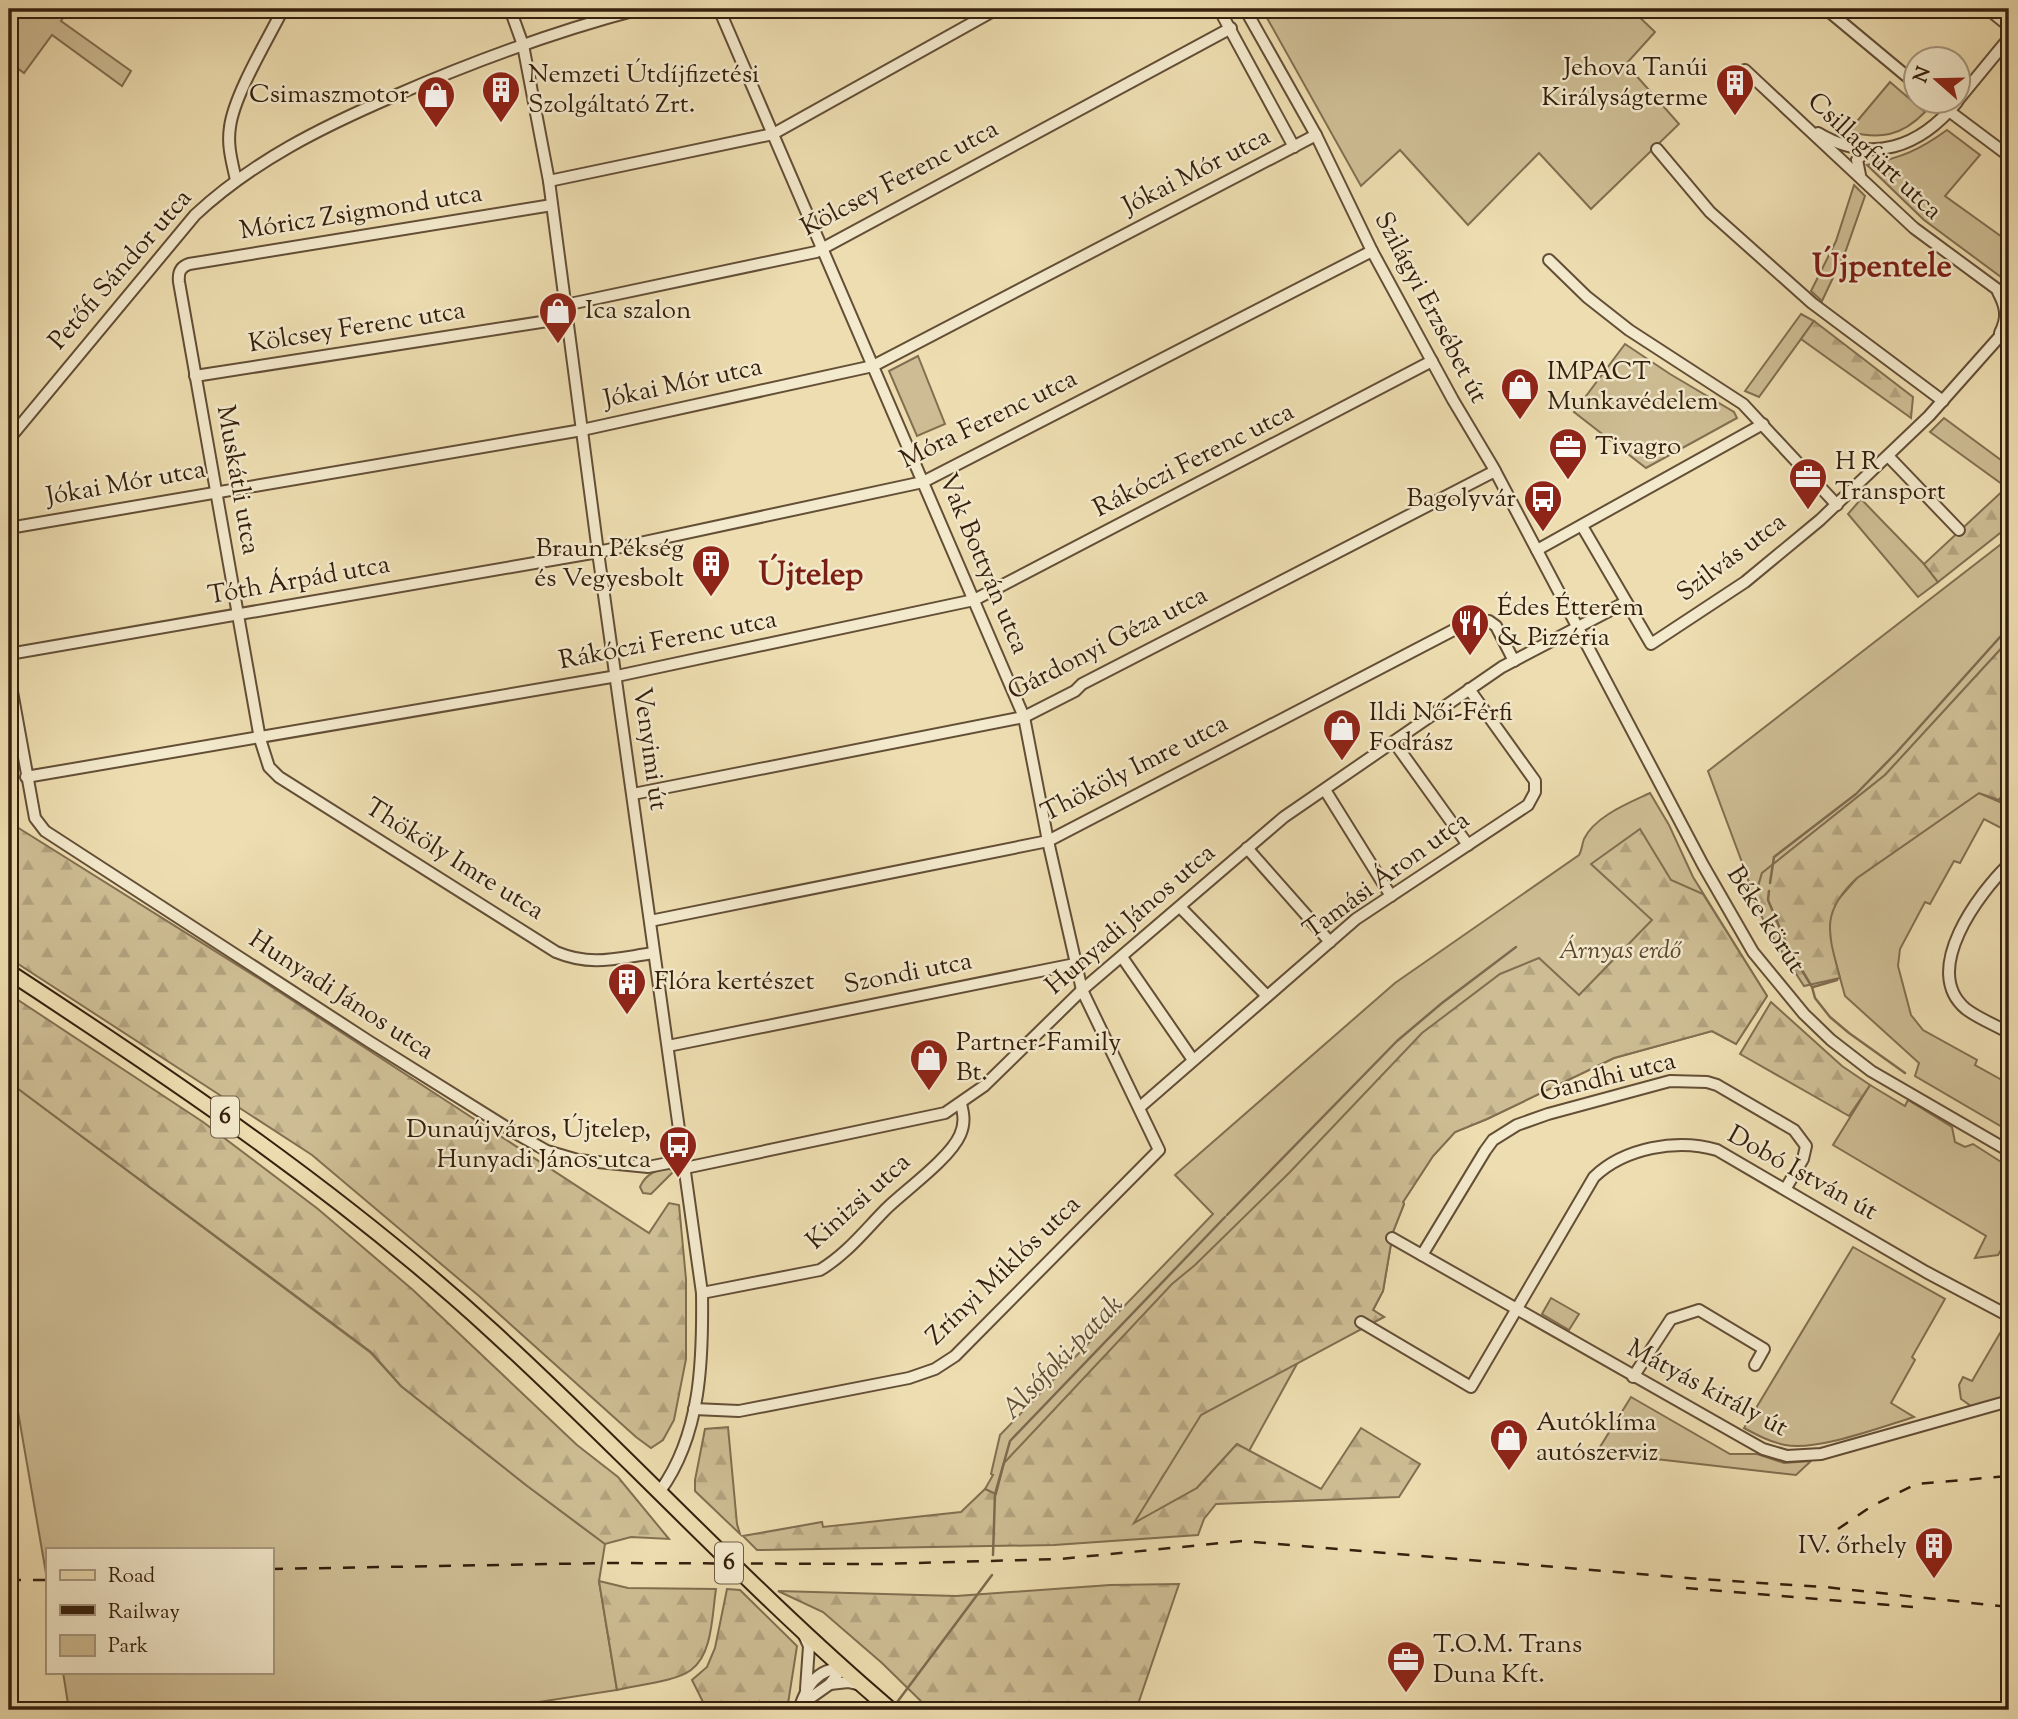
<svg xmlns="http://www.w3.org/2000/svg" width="2018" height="1719" font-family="'Sorts Mill Goudy',serif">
<defs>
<pattern id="forest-firs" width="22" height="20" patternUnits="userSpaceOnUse" patternTransform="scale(1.75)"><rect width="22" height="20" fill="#cebd94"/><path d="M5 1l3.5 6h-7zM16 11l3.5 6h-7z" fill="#b2a27e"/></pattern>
</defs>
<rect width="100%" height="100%" fill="#edddb0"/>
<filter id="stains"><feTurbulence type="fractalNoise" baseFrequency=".00286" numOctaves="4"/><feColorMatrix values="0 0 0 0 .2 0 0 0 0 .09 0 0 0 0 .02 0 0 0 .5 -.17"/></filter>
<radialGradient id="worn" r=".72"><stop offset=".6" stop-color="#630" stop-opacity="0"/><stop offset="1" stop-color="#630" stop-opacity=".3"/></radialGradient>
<g fill="#cebd94" stroke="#826e50" stroke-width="2">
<path d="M 9,9 L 69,9 L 61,21 L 131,71 L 122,86 L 52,35 L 24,73 L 9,62 Z"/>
<path d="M 1262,9 L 1631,9 L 1655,32 L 1626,64 L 1679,124 L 1591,209 L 1539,153 L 1468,225 L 1400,150 L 1361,186 Z"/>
<path d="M 1890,82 L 1925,112 C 1901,137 1880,139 1848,132 Z"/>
<path d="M 1947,130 L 1980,155 L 1945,196 L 2009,242 L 2009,283 L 1924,220 L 1867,165 C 1902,157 1918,151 1947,130 Z"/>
<path d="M 1854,185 L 1865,196 L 1846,250 L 1822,301 L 1811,291 L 1836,241 Z"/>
<path d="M 1801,314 L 1814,321 L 1759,397 L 1745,391 Z"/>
<path d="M 1625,344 L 1670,374 L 1734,412 L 1737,418 L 1646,468 L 1574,412 Z"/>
<path d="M 918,356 L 945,424 L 917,436 L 889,371 Z"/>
<path d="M 1944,418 L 2009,466 L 2009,485 L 2006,487 L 1930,432 Z"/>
<path d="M 1861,499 L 1924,564 L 1938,582 L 1918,597 L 1848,514 Z"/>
<path d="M 2009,538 L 2009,640 L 1885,775 L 1762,873 L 1754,900 L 1746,873 L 1708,771 Z"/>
<path d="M 1650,793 L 1669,825 L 1693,877 L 1767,996 L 1736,1044 L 1712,1031 L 1614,1058 L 1487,1119 L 1455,1132 L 1433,1156 L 1403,1202 L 1404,1204 L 1393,1232 L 1383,1291 L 1373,1310 L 1384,1317 L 1298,1362 L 1249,1451 L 1237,1444 L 1197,1488 L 1133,1524 L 996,1495 L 985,1489 L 993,1475 L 991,1474 L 1000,1435 L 1213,1214 L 1175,1175 L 1395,983 L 1579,855 C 1582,850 1582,844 1584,839 C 1595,816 1629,803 1650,793 Z"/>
<path d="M 1979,793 L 2009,806 L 2009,832 L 1984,819 L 1960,863 L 1954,861 L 1930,904 L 1925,902 L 1900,949 L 1898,966 L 1911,1015 L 1923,1030 L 1977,1060 L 1975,1065 L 2009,1084 L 2009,1131 L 1915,1076 L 1919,1063 L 1845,996 L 1831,945 L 1829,919 L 1836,902 L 1857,878 Z"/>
<path d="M 9,1082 L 371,1353 L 401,1386 L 526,1485 L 605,1544 L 599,1581 L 617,1690 L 486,1710 L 69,1710 L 63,1672 L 271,1672 L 271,1549 L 47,1549 L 47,1579 L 9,1360 Z"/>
<path d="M 1870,1085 L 1905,1106 L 1908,1100 L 1952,1127 L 1955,1142 L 1965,1147 L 1973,1144 L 2009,1167 L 2009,1236 L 1998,1255 L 1975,1258 L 1986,1236 L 1833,1145 Z"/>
<path d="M 667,1168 L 674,1171 L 651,1194 L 643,1193 L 640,1187 C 645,1175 654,1171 667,1168 Z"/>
<path d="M 1853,1247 L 1945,1299 L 1912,1357 L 1915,1360 L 1891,1403 L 1914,1417 C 1881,1427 1818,1451 1785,1445 C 1770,1442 1757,1435 1744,1428 Z"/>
<path d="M 1551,1298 L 1579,1314 L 1569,1330 L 1542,1314 Z"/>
<path d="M 2000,1333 L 2009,1338 L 2009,1395 L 1985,1404 L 1971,1406 L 1961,1399 L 1959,1385 L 1963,1377 L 1972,1381 Z"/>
<path d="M 1631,1397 L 1730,1454 L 1757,1454 L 1784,1463 L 1811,1461 L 1796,1475 L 1612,1454 L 1600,1447 Z"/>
</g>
<g fill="url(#forest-firs)" stroke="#826e50" stroke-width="2">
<path d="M 1814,321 L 1913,397 L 1911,418 L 1801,339 Z"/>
<path d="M 2009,485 L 2009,526 L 1938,582 L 1924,564 Z"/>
<path d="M 2009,640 L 2009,784 L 1999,800 L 1979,793 L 1857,878 C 1820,912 1828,933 1840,978 L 1804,986 L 1768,930 L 1754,900 L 1762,873 L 1885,775 Z"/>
<path d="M 9,822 L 258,978 L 649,1233 L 669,1203 L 679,1205 L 686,1279 L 686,1359 L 674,1420 L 663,1440 L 651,1448 L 636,1437 L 479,1296 L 312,1155 L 9,958 Z"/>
<path d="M 1640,829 L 1671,880 L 1703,894 L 1767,996 L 1736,1044 L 1712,1031 L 1614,1058 L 1487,1119 L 1455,1132 L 1433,1156 L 1403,1202 L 1404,1204 L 1393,1232 L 1383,1291 L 1373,1310 L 1384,1317 L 1201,1415 L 1134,1523 L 1197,1488 L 1237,1444 L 1321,1489 L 1361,1428 L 1420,1464 L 1399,1497 L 1216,1504 L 1204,1519 L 1198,1535 L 1054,1545 L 757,1550 L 743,1536 L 822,1522 L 823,1527 L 961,1512 L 985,1489 L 996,1494 L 1004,1463 L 1172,1284 L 1195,1265 L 1289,1173 L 1422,1033 L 1500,974 L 1539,958 L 1579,995 L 1652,920 L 1591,864 Z"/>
<path d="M 9,994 L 203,1122 L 318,1209 L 413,1290 L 577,1445 L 618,1477 L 669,1539 L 631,1537 L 605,1544 L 526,1485 L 401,1386 L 371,1352 L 9,1082 Z"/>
<path d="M 1771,1002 L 1842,1066 L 1870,1085 L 1849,1116 L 1740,1054 Z"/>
<path d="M 728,1427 L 737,1524 L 740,1534 L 695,1491 L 695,1480 L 705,1429 Z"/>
<path d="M 599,1581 L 628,1588 L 716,1589 C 712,1614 713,1654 691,1670 C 675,1682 636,1685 617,1690 Z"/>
<path d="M 1179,1584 L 1136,1710 L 930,1710 L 882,1663 L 823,1612 L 778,1591 L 956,1596 L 1110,1585 Z"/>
<path d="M 727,1589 L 740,1590 L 797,1646 L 787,1710 L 707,1710 L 692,1680 L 707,1667 L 715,1648 Z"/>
</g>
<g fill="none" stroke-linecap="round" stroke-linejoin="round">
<g stroke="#7e6a4e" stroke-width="2.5">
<path d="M 1770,883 L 1774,857 L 1856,794 L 1896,753 L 2009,627"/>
<path d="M 1769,891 L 1768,900 L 1787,945 L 1812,987 L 1815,998 L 1830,1017 L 1849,1033 L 1905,1073"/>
<path d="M 1813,987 L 1837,980"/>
<path d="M 1227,1215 L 1397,1041 L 1442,1003 L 1516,947"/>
<path d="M 993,1555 L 995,1494 L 1010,1441 L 1225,1217"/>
<path d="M 895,1705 L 992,1575"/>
</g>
<defs>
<g id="minor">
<path d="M 510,9 L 523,45 L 549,181 L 598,552 L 702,1293 C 703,1360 701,1435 660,1491"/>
<path d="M 1219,9 L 1294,147"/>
<path d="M 1245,9 L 1316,135 L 1372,251 L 1453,400 L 1493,467 L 1703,865 L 1753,952 L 1804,1014 L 1831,1040 L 1871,1071 L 2009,1151"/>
<path d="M 1826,9 L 1916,84"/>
<path d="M 1988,9 L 2009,26"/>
<path d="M 1745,70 L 1914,228 L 2009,298"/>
<path d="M 1958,100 L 2009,38"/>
<path d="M 1937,102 L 2009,156"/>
<path d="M 1818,133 C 1872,165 1920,147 1957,102"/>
<path d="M 1657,149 L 1710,212 L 1812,303 L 1943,401"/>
<path d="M 1860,175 L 1857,160 L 1868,149"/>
<path d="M 236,180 C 232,162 227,145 230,127 C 234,95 268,39 283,9"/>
<path d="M 549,181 L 773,134 L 997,9"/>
<path d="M 552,205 L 189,264 C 180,267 178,273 179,282 L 260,739 L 269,767 L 279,777 L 556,952 C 592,967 617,958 654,953"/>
<path d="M 1549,260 L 1587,297 L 1629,330 L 1743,404 L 1837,505"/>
<path d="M 1998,292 C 2006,307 2008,317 2000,333"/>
<path d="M 565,305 L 816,252 L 1231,28"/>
<path d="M 195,376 L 567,318"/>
<path d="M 9,439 L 195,215 C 253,161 322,127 394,96 C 474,61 556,31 640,9"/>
<path d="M 1888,456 L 1959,530"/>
<path d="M 1582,526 L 1651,644 L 1745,582 L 1820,520 L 1929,416 L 2009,326"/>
<path d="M 9,528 L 582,430 L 873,366 L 1316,135"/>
<path d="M 1537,550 L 1763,424"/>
<path d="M 9,654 L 598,552 L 923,482 L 1372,251"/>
<path d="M 9,675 L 35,818 L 45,831 L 370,1042 L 517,1134 L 547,1151 L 578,1160 L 648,1167 L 684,1160"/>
<path d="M 1394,742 L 1468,845"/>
<path d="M 26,777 L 617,676 L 974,600 L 1432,361"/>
<path d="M 1325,790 L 1391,896"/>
<path d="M 633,794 L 1024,717 L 1075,691 L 1082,684 L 1495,471"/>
<path d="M 1247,848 L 1330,942"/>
<path d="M 2009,864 C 1979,893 1920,971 1966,1009 C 1979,1019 1996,1025 2009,1033"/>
<path d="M 1180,907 L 1267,996"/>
<path d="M 650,921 L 1048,841 L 1469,622 L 1489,621 L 1496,626 L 1514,661"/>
<path d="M 1122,957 L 1193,1060"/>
<path d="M 668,1046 L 1075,964"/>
<path d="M 1140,1107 L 1356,919 L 1528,805 L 1535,792 L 1535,781 L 1469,689"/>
<path d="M 685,1168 L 945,1113 L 984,1086 L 1082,990 L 1284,817 L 1502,667 L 1626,602"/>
<path d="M 1392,1238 L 1740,1436 L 1763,1449 L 1787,1456 L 1821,1454 L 2009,1401"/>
<path d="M 1422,1255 L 1485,1151 L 1493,1140 L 1517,1125 L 1548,1114 L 1670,1081 L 1707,1082 L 1717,1085 L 1794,1130 L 1806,1146 L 1803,1159 L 1786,1188"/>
<path d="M 702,1293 L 820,1270 C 847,1254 866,1229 887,1208 C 907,1189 950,1158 960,1135 C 965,1124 964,1115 961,1104"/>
<path d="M 1361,1322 L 1471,1387 L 1594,1177 C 1624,1148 1677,1138 1717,1150 L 1926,1272 L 2009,1316"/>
<path d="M 1633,1377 L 1671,1319 L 1699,1310 L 1764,1349 L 1755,1365"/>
<path d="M 694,1409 L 739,1411 L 909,1378 L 935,1369 L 955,1356 L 1159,1150 L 1082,990 L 1048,841 L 1024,717 L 719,9"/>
<path d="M 803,1633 L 809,1646 L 806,1689"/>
<path d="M 830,1684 L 848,1682 L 861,1685"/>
<path d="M 802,1708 L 806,1701 L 830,1684 L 842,1668"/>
<path d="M 799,1710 C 806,1687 816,1669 842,1668"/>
</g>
<path id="major" d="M 9,972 C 177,1082 344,1195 492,1331 C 628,1455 751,1591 891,1710"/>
</defs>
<use href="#minor" stroke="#634e36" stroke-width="14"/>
<use href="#major" stroke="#351f0d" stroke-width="18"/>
<use href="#minor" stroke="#f3e9cc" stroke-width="10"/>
<use href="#major" stroke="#edddb0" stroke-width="14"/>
<g stroke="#351f0d" stroke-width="2.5" stroke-dasharray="12 12" stroke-linecap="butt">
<path d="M 1838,1529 L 1872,1506 L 1916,1484 L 2009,1476"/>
<path d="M 271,1569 L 608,1563 L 880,1564 L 1060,1559 L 1242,1541 L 1699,1579 L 1825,1587 L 2009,1607"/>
<path d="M 9,1580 L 47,1580"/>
<path d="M 1686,1588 L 1913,1607"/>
</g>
</g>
<defs>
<symbol id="building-pin" viewBox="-11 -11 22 30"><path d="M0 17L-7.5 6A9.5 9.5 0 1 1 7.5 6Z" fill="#8f2418" stroke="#f3e9cc"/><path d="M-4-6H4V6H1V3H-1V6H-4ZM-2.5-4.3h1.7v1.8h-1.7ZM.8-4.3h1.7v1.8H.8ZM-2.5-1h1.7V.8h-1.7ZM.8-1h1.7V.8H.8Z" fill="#fff"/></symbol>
<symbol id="shop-pin" viewBox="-11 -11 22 30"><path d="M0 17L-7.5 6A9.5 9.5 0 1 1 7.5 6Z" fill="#8f2418" stroke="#f3e9cc"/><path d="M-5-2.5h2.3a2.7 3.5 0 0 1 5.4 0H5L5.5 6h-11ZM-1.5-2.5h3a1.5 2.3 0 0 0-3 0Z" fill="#fff"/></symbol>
<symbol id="office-pin" viewBox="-11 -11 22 30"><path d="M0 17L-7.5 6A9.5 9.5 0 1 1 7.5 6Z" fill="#8f2418" stroke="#f3e9cc"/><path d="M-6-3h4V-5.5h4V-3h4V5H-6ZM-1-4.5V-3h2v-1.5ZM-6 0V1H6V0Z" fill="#fff"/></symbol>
<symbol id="bus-pin" viewBox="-11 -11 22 30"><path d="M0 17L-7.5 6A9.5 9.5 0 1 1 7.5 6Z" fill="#8f2418" stroke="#f3e9cc"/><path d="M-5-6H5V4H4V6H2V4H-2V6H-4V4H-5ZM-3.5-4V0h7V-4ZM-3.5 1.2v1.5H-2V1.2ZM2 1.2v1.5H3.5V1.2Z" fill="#fff"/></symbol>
<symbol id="restaurant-pin" viewBox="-11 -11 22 30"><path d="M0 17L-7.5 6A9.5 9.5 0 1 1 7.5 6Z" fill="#8f2418" stroke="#f3e9cc"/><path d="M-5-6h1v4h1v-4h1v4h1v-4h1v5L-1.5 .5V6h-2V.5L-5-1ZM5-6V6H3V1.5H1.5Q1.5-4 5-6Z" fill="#fff"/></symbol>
</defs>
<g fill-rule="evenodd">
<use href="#building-pin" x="1713" y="61" width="44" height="60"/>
<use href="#building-pin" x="479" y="68" width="44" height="60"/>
<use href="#shop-pin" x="414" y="73" width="44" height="60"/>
<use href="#shop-pin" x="536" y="289" width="44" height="60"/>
<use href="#shop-pin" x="1498" y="365" width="44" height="60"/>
<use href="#office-pin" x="1546" y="425" width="44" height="60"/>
<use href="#office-pin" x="1786" y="455" width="44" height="60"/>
<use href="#bus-pin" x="1521" y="477" width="44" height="60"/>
<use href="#building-pin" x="689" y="542" width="44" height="60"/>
<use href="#restaurant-pin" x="1448" y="601" width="44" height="60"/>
<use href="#shop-pin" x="1320" y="706" width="44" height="60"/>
<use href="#building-pin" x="605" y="960" width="44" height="60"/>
<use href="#shop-pin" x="907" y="1036" width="44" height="60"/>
<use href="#bus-pin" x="656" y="1123" width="44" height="60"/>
<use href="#shop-pin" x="1487" y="1416" width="44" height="60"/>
<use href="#building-pin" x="1912" y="1524" width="44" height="60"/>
<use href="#office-pin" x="1384" y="1638" width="44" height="60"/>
</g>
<g text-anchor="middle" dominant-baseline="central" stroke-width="5" stroke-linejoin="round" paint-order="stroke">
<g fill="#f3e9cc" stroke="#6e5c46" stroke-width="2">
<rect x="211" y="1096.5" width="28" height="41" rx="5"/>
<rect x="715" y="1542.5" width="28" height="41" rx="5"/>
</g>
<g font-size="24" font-weight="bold" fill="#351f0d">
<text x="225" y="1117">6</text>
<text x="729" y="1563">6</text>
</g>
<g font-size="26" fill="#351f0d" stroke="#f3e9cc" text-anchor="start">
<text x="1708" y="68" text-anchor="end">Jehova Tanúi<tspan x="1708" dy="30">Királyságterme</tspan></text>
<text x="528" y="75">Nemzeti Útdíjfizetési<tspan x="528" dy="30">Szolgáltató Zrt.</tspan></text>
<text x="409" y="95" text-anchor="end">Csimaszmotor</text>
<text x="585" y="311">Ica szalon</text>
<text x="1547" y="372">IMPACT<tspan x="1547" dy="30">Munkavédelem</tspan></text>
<text x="1595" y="447">Tivagro</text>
<text x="1835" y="462">H R<tspan x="1835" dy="30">Transport</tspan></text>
<text x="1516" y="499" text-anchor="end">Bagolyvár</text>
<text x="684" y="549" text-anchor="end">Braun Pékség<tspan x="684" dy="30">és Vegyesbolt</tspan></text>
<text x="1497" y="608">Édes Étterem<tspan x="1497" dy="30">&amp; Pizzéria</tspan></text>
<text x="1369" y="713">Ildi Női-Férfi<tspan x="1369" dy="30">Fodrász</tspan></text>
<text x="654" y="982">Flóra kertészet</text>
<text x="956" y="1043">Partner-Family<tspan x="956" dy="30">Bt.</tspan></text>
<text x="651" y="1130" text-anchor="end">Dunaújváros, Újtelep,<tspan x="651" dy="30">Hunyadi János utca</tspan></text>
<text x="1536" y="1423">Autóklíma<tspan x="1536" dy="30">autószerviz</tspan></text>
<text x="1907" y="1546" text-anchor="end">IV. őrhely</text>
<text x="1433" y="1645">T.O.M. Trans<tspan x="1433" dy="30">Duna Kft.</tspan></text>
</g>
<g font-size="26" fill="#351f0d" stroke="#f3e9cc">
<text transform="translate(1874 157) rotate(43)">Csillagfürt utca</text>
<text transform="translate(1197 172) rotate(-27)">Jókai Mór utca</text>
<text transform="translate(900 179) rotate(-28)">Kölcsey Ferenc utca</text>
<text transform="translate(361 213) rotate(-9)">Móricz Zsigmond utca</text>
<text transform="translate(121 270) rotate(-49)">Petőfi Sándor utca</text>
<text transform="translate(1430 308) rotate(62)">Szilágyi Erzsébet út</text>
<text transform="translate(357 328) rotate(-9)">Kölcsey Ferenc utca</text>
<text transform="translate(683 384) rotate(-12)">Jókai Mór utca</text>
<text transform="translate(989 420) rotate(-26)">Móra Ferenc utca</text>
<text transform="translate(1194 461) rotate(-27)">Rákóczi Ferenc utca</text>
<text transform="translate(237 480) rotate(80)">Muskátli utca</text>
<text transform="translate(126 484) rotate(-10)">Jókai Mór utca</text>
<text transform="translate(1732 558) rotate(-37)">Szilvás utca</text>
<text transform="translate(983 564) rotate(67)">Vak Bottyán utca</text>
<text transform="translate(299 581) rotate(-10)">Tóth Árpád utca</text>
<text transform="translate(668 641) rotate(-11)">Rákóczi Ferenc utca</text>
<text transform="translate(1108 644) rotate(-27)">Gárdonyi Géza utca</text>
<text transform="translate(649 749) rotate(82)">Venyimi út</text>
<text transform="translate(1135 769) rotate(-27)">Thököly Imre utca</text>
<text transform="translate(454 860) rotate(32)">Thököly Imre utca</text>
<text transform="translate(1387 876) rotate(-36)">Tamási Áron utca</text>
<text transform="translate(1131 920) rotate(-41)">Hunyadi János utca</text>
<text transform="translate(1765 920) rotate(57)">Béke körút</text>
<text transform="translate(908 974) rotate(-11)">Szondi utca</text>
<text transform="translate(341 996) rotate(33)">Hunyadi János utca</text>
<text transform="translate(1608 1078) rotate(-14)">Gandhi utca</text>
<text transform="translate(1802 1174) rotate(29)">Dobó István út</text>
<text transform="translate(859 1202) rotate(-42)">Kinizsi utca</text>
<text transform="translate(1004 1271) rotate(-44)">Zrínyi Miklós utca</text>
<text transform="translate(1707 1389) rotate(28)">Mátyás király út</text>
</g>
<g font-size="26" font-style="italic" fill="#5b462f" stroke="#f3e9cc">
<text x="1620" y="951">Árnyas erdő</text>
</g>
<g font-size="28" font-style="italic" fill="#5f4b33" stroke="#f3e9cc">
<text transform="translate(1063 1358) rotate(-46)">Alsófoki-patak</text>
</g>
<g font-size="33" font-weight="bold" fill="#7a1f14" stroke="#f3e9cc">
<text x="1882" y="268">Újpentele</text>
<text x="811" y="576">Újtelep</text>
</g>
</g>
<rect width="2018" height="1719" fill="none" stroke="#edddb0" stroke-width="35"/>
<rect x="10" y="10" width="1997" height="1698" fill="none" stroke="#351f0d" stroke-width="3.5"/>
<rect x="18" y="18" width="1983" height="1684" fill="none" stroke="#351f0d" stroke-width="2"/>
<rect x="46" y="1548" width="228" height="126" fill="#f3e9cc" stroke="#a79880" stroke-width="2"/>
<rect x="60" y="1570" width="35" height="10" fill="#edddb0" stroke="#a79880" stroke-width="2"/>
<text x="108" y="1582" font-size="21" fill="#351f0d">Road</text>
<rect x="60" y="1605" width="35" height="10" fill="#351f0d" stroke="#a79880" stroke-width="2"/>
<text x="108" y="1618" font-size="21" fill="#351f0d">Railway</text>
<rect x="60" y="1635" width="35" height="21" fill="#cebd94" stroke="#a79880" stroke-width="2"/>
<text x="108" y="1652" font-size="21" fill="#351f0d">Park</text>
<g transform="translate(1937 80) rotate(290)"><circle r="33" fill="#f3e9cc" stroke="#a79880" stroke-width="2"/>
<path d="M0-5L12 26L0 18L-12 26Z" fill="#8f2418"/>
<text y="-10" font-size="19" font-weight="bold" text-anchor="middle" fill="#351f0d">N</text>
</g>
<rect width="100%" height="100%" filter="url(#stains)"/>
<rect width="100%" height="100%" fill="url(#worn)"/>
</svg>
